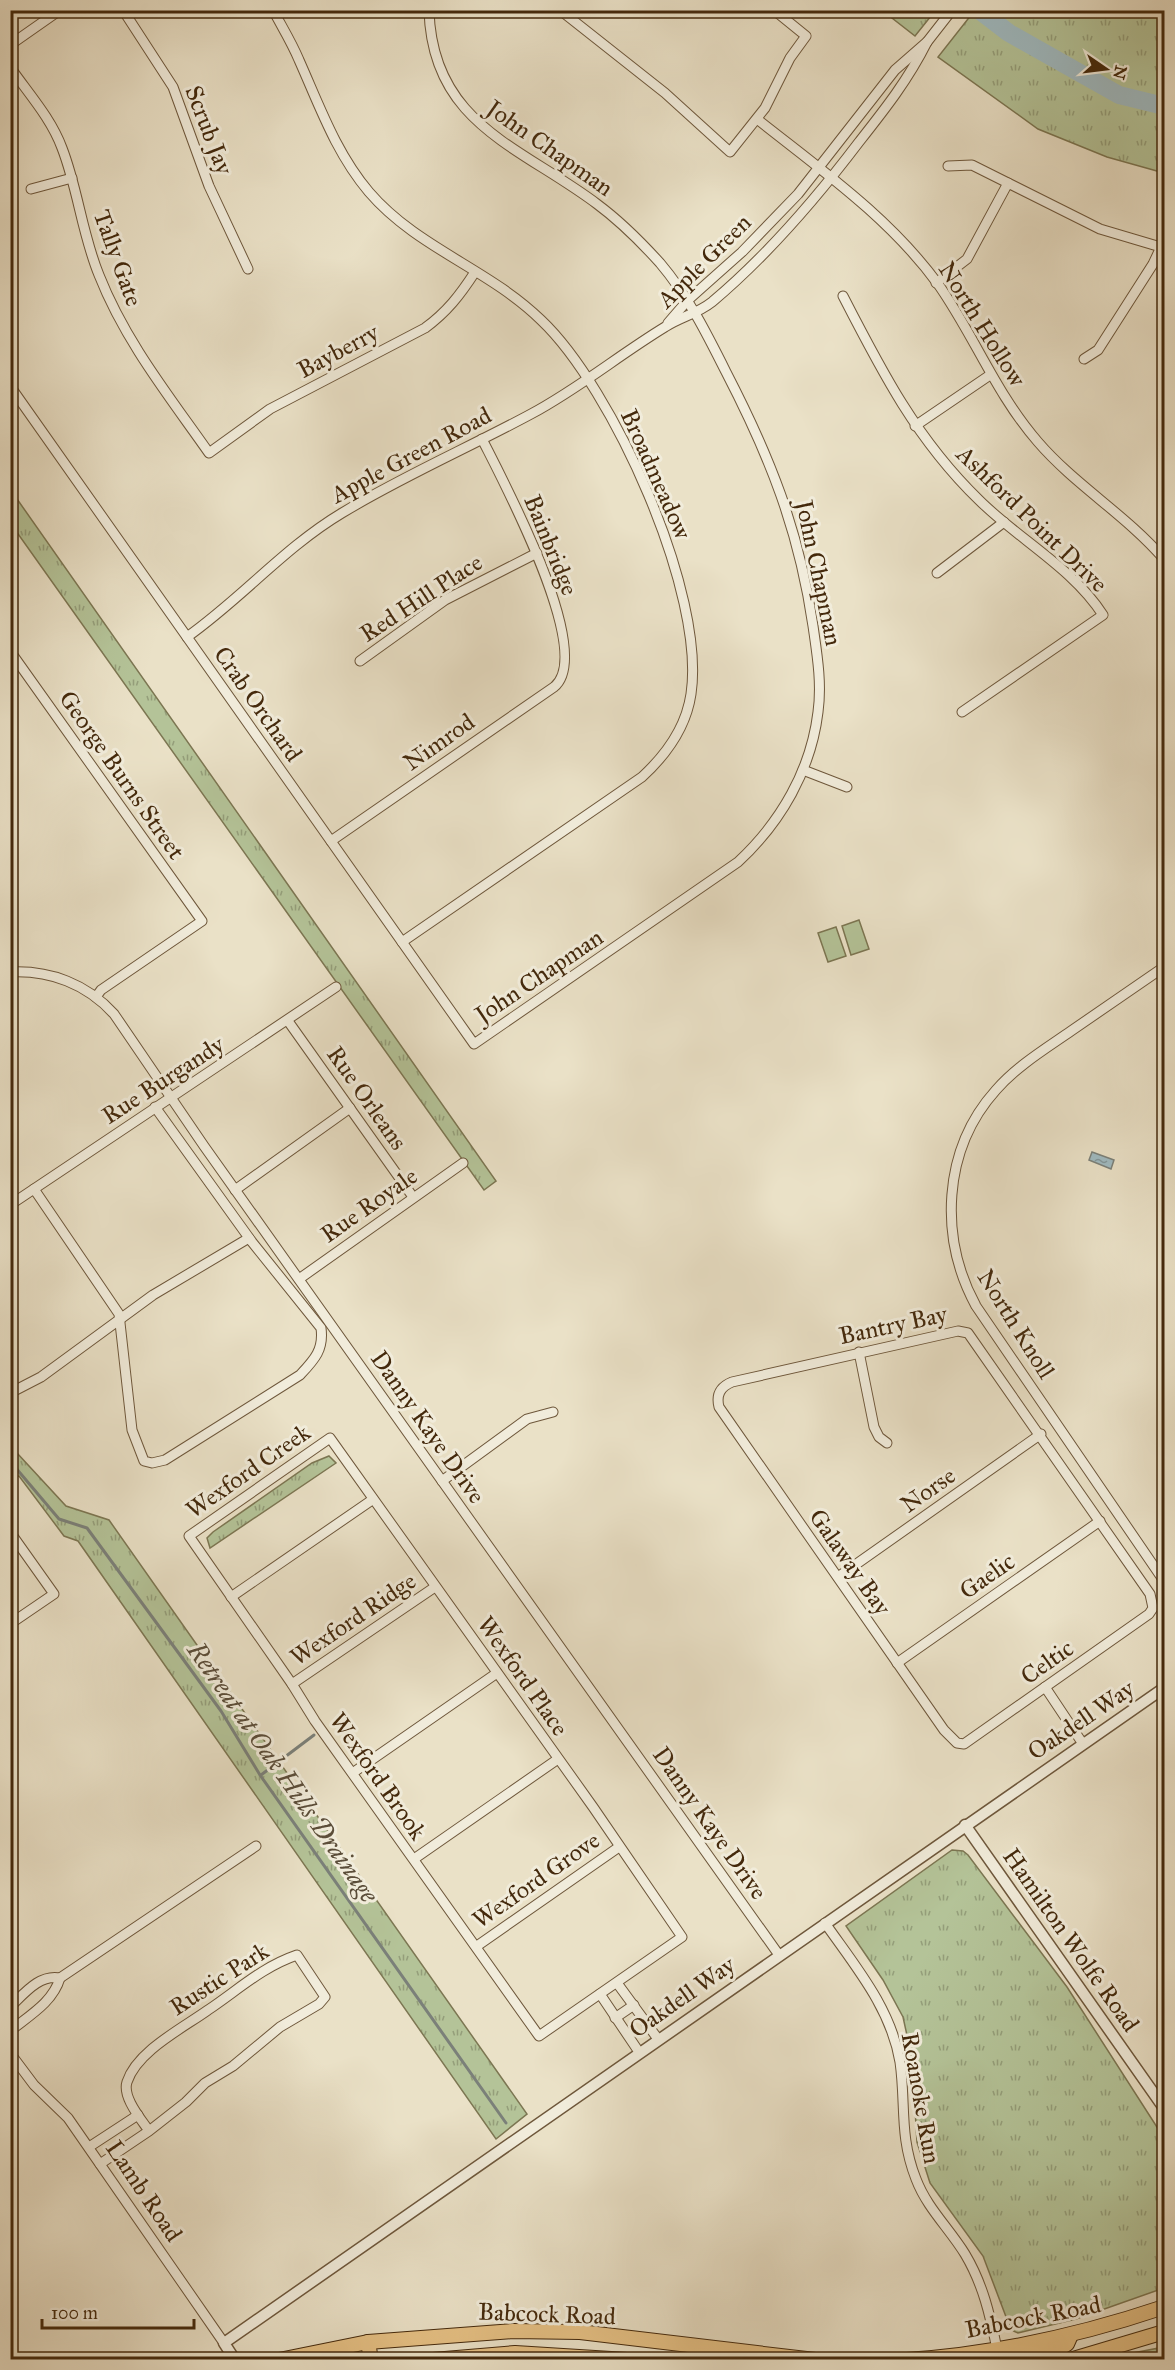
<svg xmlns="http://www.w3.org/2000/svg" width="1175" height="2370" font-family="'IM FELL Great Primer',serif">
<defs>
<pattern id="grass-tufts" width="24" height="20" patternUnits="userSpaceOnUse" patternTransform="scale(1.5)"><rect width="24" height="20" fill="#b4c398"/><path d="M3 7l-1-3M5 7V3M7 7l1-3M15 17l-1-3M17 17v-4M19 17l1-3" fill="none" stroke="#949e7a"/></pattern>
<pattern id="water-ripples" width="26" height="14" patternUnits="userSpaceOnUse" patternTransform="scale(1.5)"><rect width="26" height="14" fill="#9fbac1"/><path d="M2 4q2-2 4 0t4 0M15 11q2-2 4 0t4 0" fill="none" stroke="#83979b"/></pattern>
</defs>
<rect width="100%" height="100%" fill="#eae1c7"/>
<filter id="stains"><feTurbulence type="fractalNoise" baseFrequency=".00333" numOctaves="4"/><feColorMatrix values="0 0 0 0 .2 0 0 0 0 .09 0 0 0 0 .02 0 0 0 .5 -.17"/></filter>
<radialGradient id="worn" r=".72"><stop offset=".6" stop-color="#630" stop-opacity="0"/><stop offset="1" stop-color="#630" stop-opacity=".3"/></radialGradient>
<g fill="url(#grass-tufts)" stroke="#7c7652" stroke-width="1.5">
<path d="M 975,10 L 1164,11 L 1164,173 L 1107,157 L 1038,129 L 938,57 Z"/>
<path d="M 883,11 L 935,11 L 915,36 Z"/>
<path d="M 10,489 L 496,1181 L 484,1190 L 11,524 Z"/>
<path d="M 17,1453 L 66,1506 L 109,1520 L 527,2114 L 496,2139 L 78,1541 L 64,1536 L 19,1476 L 11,1477 L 11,1458 Z"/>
<path d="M 329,1456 L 336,1463 L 210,1548 L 207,1538 L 213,1532 L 312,1463 Z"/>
<path d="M 952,1850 L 963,1851 L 968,1855 L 1067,1987 L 1164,2138 L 1164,2288 L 1076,2319 L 1018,2333 L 1011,2330 L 983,2256 L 930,2183 L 917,2142 L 912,2058 L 903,2017 L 883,1980 L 846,1926 Z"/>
<path d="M 1164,2347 L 1164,2359 L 1102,2359 Z"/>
</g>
<g fill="#b4c398" stroke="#7c7652" stroke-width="1.5">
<path d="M 859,920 L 869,949 L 851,955 L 842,926 Z"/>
<path d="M 836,927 L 846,956 L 828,962 L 818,933 Z"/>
</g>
<path fill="url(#water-ripples)" stroke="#7b8079" stroke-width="1.5" d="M 1092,1152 L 1114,1160 L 1111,1169 L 1089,1160 Z"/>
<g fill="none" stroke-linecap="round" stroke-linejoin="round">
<g stroke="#7b8079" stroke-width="3">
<path d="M 10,1470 L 15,1467 L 59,1519 L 87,1528 L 221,1711 L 260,1775 L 506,2123"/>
<path d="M 261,1775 L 314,1735"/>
</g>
<path stroke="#9fbac1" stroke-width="18" d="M 979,10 L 1009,33 L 1119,95 L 1164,106"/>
<defs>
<g id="minor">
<path d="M 123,10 L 173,87 L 209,186 L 248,269"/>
<path d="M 273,10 C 282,27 292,43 299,60 C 320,107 336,153 369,192 C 417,248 489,269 541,320 C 613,388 706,594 691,694 C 686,728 667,754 642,777 L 402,942"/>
<path d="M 560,10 L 665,93 L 730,152 L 765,108 L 790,58 L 806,36 L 774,10"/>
<path d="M 10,45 L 60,10"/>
<path d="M 10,67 C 28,93 51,118 62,148 C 78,189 82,234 99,275 C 125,341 169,396 209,453 L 270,409 L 425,328 C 447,312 460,295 475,272"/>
<path d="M 757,119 C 820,169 890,218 938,284 C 974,335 996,394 1038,442 C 1075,485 1126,515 1164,559"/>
<path d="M 948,166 L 972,165 L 1100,229 L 1164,248"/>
<path d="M 31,189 L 72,178"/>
<path d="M 936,283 L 967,259 L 1008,183"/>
<path d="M 843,296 C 882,372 917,440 979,500 C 1018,539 1073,568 1103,615 L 962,712"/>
<path d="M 668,323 L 687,301 L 742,252 L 798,194 L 895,70 L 927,42 L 952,10"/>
<path d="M 1084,359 L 1098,350 L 1153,264 L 1161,247"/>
<path d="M 10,386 L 474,1044 L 738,862 C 781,822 811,770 818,712 C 822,683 817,654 813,626 C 799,530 770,457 726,372 C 707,334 688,296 660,263 C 641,242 620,221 597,204 C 520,146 432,124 429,10"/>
<path d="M 915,426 L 990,375"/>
<path d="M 937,573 L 1004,522"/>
<path d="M 187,637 C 241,599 285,547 342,513 C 403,476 468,448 531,414 C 578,389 619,355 665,327 C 680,317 697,314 712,302 C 768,255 815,200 859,142 C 885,109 908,80 927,42"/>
<path d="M 10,651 L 202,921 L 101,990 L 96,997"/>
<path d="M 360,661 L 445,600 L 537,553"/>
<path d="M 803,770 L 847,787"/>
<path d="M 331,841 L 554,687 C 596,653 502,479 482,439"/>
<path d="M 1164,967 C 1133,988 1102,1010 1071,1031 C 1045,1049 1017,1066 996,1090 C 942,1150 939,1238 976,1306 L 1164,1581"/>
<path d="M 10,972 C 50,970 87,984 114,1014 L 204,1146 L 779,1955"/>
<path d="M 288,1021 L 413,1197"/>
<path d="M 34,1189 L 119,1314 L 132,1430 L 144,1461 L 152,1463 L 165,1460 L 300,1375 C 314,1360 324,1350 321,1328 L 252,1242 L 155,1107"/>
<path d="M 235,1190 L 350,1108"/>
<path d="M 10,1205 L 336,987"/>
<path d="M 299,1279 L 463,1163"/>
<path d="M 958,1331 L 968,1333 L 1150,1594 L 1153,1608 L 1149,1614 L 964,1744 L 957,1743 L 944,1730 L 719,1407 C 716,1395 720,1387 732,1382 Z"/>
<path d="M 859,1352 L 874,1427 L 879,1437 L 887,1443"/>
<path d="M 10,1393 L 41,1377 L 153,1295 L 249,1238"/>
<path d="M 330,1438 L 593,1807 L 682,1937 L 539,2036 L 315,1721 L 292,1684 L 189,1536 Z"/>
<path d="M 442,1481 L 527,1419 L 553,1412"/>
<path d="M 10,1532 L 54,1594 L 10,1624"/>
<path d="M 838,1577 L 1041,1434"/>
<path d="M 231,1597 L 372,1500"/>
<path d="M 897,1663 L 1100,1521"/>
<path d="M 292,1684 L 435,1587"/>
<path d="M 1045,1687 L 1083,1744"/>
<path d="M 354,1772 L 497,1673"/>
<path d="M 414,1859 L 558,1759"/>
<path d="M 825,1923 C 855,1966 891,2008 900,2062 C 906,2104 899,2136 916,2179 C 927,2208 949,2228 965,2254 C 983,2284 990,2315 997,2349"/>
<path d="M 477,1946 L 619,1847"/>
<path d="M 60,1978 L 256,1846"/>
<path d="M 617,1983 L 658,2039"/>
<path d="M 600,1994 L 639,2052"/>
<path d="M 10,2007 C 24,1994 39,1974 60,1978 C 53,2002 30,2015 10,2031"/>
<path d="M 615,2018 L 634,2005"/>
<path d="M 10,2053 L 34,2085 L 68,2118 L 224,2343"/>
<path d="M 89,2147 L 138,2115"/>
<path d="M 100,2164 L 149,2131 L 186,2102 L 205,2083 L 233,2066 L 280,2027 L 319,2004 L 325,1997 L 297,1955 C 262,1967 238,1990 208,2010 C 183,2028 137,2051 127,2082 C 122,2097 141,2119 149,2131"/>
</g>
<g id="tertiary">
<path d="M 965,1825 L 1164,2108"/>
<path d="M 235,2360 L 224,2343 L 1164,1688"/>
</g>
<g id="primary">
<path d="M 368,2342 L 371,2360"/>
<path d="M 279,2360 L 368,2342 L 513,2331 L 580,2332 L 815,2360"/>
<path d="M 433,2360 L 515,2353 L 627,2360"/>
<path d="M 907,2360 C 996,2354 1081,2335 1164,2307"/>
<path d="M 1004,2360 L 1060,2348 L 1067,2344 L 1071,2335"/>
<path d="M 1070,2360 L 1164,2332"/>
</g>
</defs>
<use href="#minor" stroke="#6e573b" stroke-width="11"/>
<use href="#tertiary" stroke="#6e573b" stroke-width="13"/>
<use href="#primary" stroke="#44290c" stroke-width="16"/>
<use href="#minor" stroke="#f1ecdb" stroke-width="9"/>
<use href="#tertiary" stroke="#f1ecdb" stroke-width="10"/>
<use href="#primary" stroke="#e5c084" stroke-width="14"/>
</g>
<g text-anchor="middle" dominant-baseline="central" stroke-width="6" stroke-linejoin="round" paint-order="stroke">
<g font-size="24" fill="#44290c" stroke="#f1ecdb">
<text transform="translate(209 130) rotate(69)">Scrub Jay</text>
<text transform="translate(550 148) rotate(35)">John Chapman</text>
<text transform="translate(118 258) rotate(70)">Tally Gate</text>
<text transform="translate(704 261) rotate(-45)">Apple Green</text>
<text transform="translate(982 324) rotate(58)">North Hollow</text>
<text transform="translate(338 351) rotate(-28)">Bayberry</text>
<text transform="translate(411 455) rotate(-28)">Apple Green Road</text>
<text transform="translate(656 474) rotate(66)">Broadmeadow</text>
<text transform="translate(1032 519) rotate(44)">Ashford Point Drive</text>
<text transform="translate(551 545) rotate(68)">Bainbridge</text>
<text transform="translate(819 573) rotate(78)">John Chapman</text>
<text transform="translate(421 598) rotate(-33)">Red Hill Place</text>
<text transform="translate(258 704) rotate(55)">Crab Orchard</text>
<text transform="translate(439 742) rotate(-35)">Nimrod</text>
<text transform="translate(122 775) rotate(55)">George Burns Street</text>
<text transform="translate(539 976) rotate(-34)">John Chapman</text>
<text transform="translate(163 1080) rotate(-33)">Rue Burgandy</text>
<text transform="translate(367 1098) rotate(55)">Rue Orleans</text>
<text transform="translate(369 1205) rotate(-35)">Rue Royale</text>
<text transform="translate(1016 1324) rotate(58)">North Knoll</text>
<text transform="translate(893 1325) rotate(-12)">Bantry Bay</text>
<text transform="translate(428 1427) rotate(55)">Danny Kaye Drive</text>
<text transform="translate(248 1471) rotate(-35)">Wexford Creek</text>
<text transform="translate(928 1490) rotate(-35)">Norse</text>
<text transform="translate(850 1562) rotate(55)">Galaway Bay</text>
<text transform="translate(987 1576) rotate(-35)">Gaelic</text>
<text transform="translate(353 1619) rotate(-34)">Wexford Ridge</text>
<text transform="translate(1047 1662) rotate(-35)">Celtic</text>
<text transform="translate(523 1676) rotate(55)">Wexford Place</text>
<text transform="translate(1081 1720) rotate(-34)">Oakdell Way</text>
<text transform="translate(378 1776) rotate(55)">Wexford Brook</text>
<text transform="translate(710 1823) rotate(55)">Danny Kaye Drive</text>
<text transform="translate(536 1880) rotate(-35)">Wexford Grove</text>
<text transform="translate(1071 1940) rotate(55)">Hamilton Wolfe Road</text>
<text transform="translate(219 1979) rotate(-33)">Rustic Park</text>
<text transform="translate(682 1997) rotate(-35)">Oakdell Way</text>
<text transform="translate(921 2098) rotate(80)">Roanoke Run</text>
<text transform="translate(144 2191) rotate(56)">Lamb Road</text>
<text transform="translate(547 2314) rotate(2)">Babcock Road</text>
<text transform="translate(1033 2317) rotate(-11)">Babcock Road</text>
</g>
<g font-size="26" font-style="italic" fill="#5b4d39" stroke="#f1ecdb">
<text transform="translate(283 1772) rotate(55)">Retreat at Oak Hills Drainage</text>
</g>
</g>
<rect width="1175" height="2370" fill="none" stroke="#eae1c7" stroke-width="36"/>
<rect x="12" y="12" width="1151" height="2346" fill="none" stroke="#44290c" stroke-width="3"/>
<rect x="18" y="18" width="1139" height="2334" fill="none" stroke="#44290c" stroke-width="1.5"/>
<g transform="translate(1106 69) rotate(104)" stroke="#f1ecdb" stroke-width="4.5" paint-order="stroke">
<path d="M0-4.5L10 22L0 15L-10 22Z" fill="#44290c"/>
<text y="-9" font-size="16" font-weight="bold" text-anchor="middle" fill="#44290c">N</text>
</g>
<path d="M42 2319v9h152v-9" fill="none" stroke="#44290c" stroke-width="3"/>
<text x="51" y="2319" font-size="18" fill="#44290c" stroke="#f1ecdb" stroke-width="4.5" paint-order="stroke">100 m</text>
<rect width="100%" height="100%" filter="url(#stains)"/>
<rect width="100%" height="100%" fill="url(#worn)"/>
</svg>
